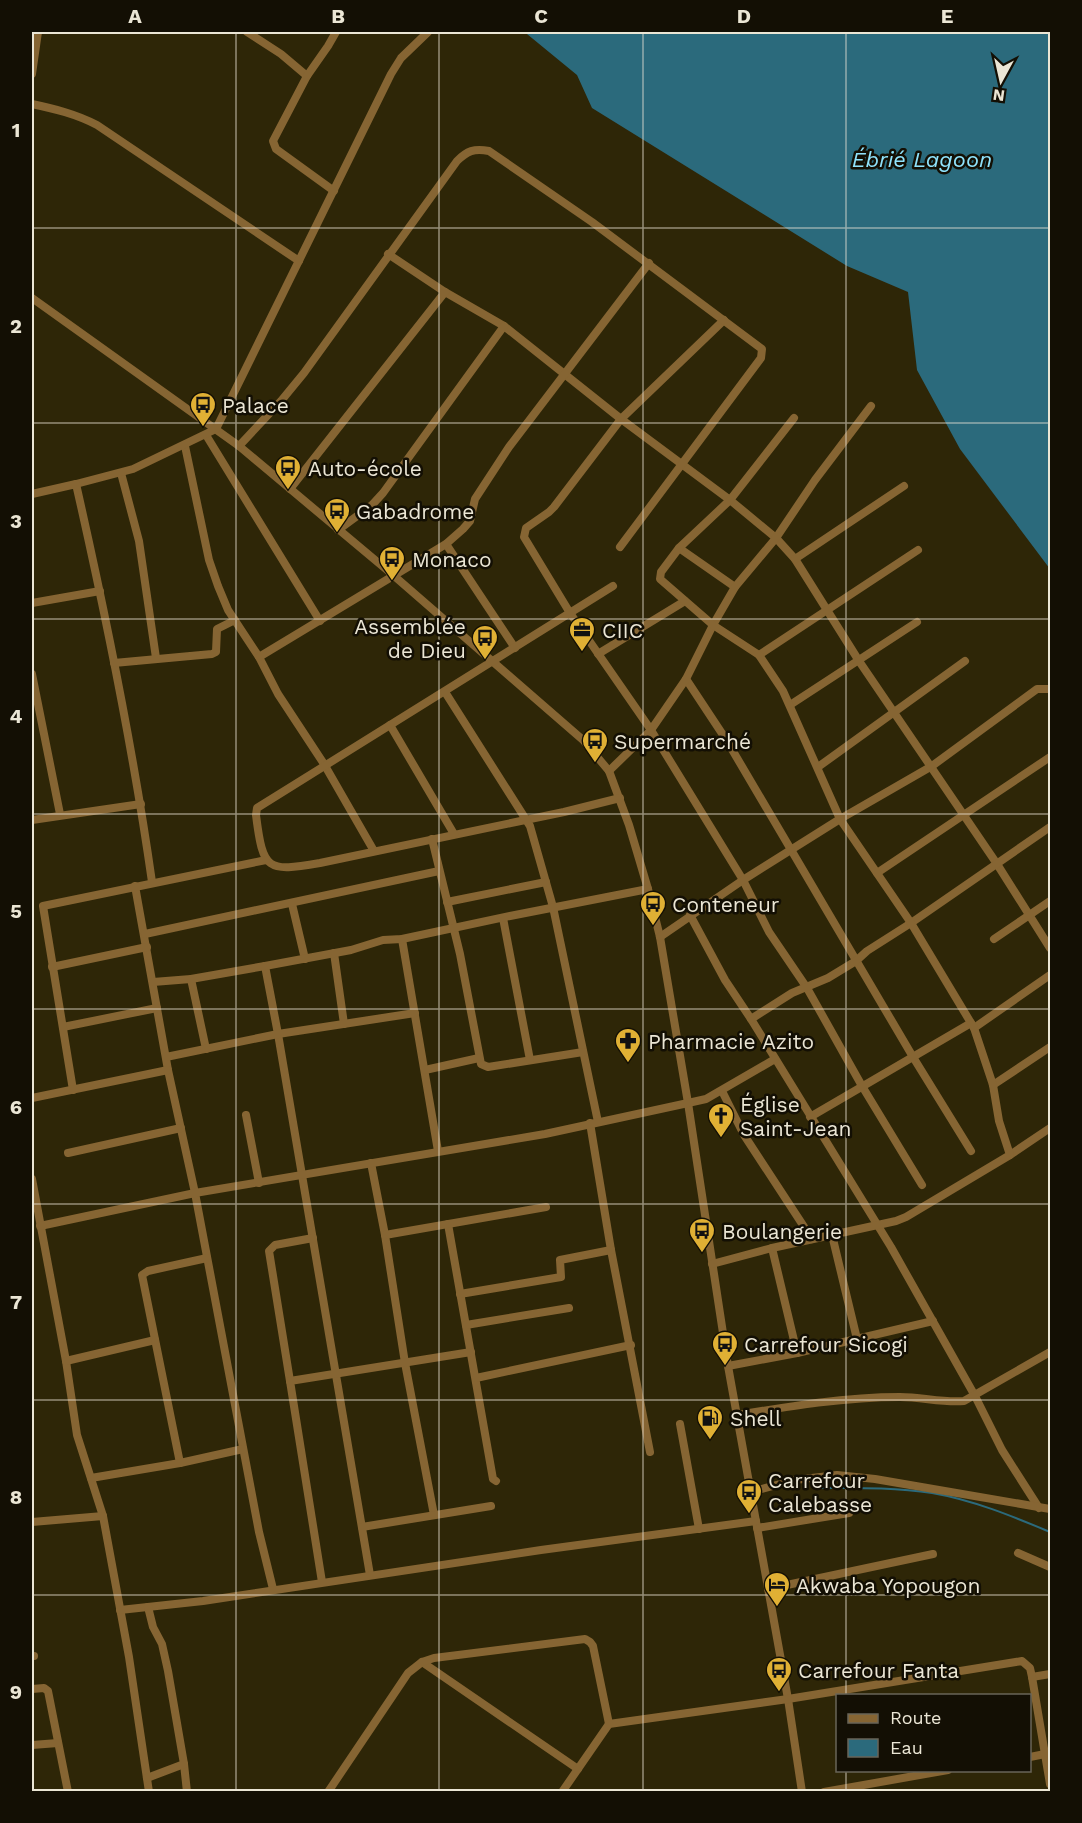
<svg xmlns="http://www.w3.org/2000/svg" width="1082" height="1823" font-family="'Work Sans',sans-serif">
<rect width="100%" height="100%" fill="#2e2607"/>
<path fill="#2b6a7c" d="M 511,32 L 1050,32 L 1050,569 L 960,449 L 917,370 L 908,292 L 847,266 L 592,108 L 577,75 L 527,34 Z"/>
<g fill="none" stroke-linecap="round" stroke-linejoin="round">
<path stroke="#2b6a7c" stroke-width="2" d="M 816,1488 C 854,1488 894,1487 932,1493 C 973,1500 1012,1516 1050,1532"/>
<g stroke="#866533" stroke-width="8">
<path d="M 247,32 L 281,54 L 307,76"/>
<path d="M 32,74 L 38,32"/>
<path d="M 32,104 C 55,109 76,114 97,125 L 299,261"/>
<path d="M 334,191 L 276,149 L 273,141 L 307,76 L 328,46 L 336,32"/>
<path d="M 388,254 L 445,292 L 504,326 L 621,419 L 730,500 L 776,538 L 795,559 L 859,661 L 997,864 L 1050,948"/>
<path d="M 32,298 L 239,446 L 393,575 L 583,740 L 609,771 L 629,825 L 648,889 L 660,937 L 688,1103 L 728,1366 L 788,1699 L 802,1792"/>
<path d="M 724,320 L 621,419 L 554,507 L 549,512 L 526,528 L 524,537 L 570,613 L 651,730 L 743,880 L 769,932 L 807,988 L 862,1086 L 922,1185"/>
<path d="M 206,435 L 320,621"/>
<path d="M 185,446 L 209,560 L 218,586 L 228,610 L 259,657 L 278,694 L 324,764 L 374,851"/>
<path d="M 239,446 L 281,401 L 304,373 L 457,161 C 467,151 474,148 489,151 L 592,222 L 762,349 L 761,358 L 620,547"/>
<path d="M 121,473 L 139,541 L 156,658"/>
<path d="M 76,484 L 133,469 L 216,429 L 391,74 L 401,58 L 428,32"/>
<path d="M 290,489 L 445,292"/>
<path d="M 32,494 L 76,484 C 106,616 133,748 152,882"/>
<path d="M 338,530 L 372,505 L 383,493 L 504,326"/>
<path d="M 446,544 L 515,648"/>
<path d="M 679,548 L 735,587"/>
<path d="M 795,559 L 904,486"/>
<path d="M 613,586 L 257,808 L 256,815 C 263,871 267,872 320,863 L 564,812 L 620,798"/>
<path d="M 32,603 L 100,591"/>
<path d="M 598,654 L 685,601"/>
<path d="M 759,655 L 918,550"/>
<path d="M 259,657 L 446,544 L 463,529 L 470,521 L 475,499 L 509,447 L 649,263"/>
<path d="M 114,663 L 212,654 L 216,652 L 217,629 L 235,620"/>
<path d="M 32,674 L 60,814"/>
<path d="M 686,679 L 727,741 L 913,1057 L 971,1151"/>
<path d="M 445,692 L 530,826 L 553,907 L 598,1122"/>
<path d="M 790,705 L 917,622"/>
<path d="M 390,725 L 454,834"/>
<path d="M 818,767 L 965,661"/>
<path d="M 609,771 L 651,730 L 686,679 L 713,625 L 735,587 L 776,538 L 815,480 L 871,406"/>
<path d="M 32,820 L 141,804"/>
<path d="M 432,839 L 460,954 L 481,1064 L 488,1067 L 583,1052"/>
<path d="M 877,873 L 1050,757"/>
<path d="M 135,886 L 168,1070 L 195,1193 L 259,1532 L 273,1589"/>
<path d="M 447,902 L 546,882"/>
<path d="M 292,904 L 305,959"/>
<path d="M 690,915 L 725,980 L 751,1019 L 891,1247 L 975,1396 L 1002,1450 L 1039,1508"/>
<path d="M 503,918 L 530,1060"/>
<path d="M 145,934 L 439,871"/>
<path d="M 660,937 L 743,880 L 840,819 L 932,766 L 1037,689 L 1050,689"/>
<path d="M 402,939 L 438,1151"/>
<path d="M 994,939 L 1050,901"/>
<path d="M 334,953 L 344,1024"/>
<path d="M 265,966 L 278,1034 L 370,1575"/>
<path d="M 52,967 L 147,947"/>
<path d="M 191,979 L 206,1049"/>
<path d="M 153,982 L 191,979 L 265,966 L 351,950 L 383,940 L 402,939 L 510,916 L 648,889"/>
<path d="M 751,1019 L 792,993 L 828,978 L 856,961 L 867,951 L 911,923 L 1050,827"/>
<path d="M 63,1027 L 157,1008"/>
<path d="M 974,1028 L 1050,975"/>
<path d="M 166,1057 L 278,1034 L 415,1013"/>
<path d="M 425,1070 L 479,1058"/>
<path d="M 993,1085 L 1050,1047"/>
<path d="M 73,1090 L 43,906 L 266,860"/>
<path d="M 722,1091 L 744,1135 L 812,1239"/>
<path d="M 32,1098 L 168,1070"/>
<path d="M 246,1115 L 259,1183"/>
<path d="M 810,1117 L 971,1023"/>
<path d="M 590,1123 L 611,1250 L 650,1452"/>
<path d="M 68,1153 L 181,1128"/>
<path d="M 1010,1155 L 1050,1128"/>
<path d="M 371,1163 L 385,1235 L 405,1363 L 434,1515"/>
<path d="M 32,1179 L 66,1361 L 77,1435 L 103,1516 L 129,1657 L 149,1792"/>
<path d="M 448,1224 L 493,1479 L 496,1481"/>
<path d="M 40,1226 L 195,1193 L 545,1134 L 688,1103 L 706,1099 L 775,1059"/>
<path d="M 385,1235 L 546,1207"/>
<path d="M 832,1235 L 857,1339"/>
<path d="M 772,1248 L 797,1353"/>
<path d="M 712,1264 L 772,1248 L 896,1221 L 906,1217 L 1010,1155 L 999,1121 L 993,1085 L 974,1028 L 911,923 L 840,819 L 783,691 L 759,655 L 713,625 L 660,579 L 661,572 L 679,548 L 730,500 L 794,418"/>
<path d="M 460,1294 L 561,1277 L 560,1260 L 611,1250"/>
<path d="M 466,1325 L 569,1308"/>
<path d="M 66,1361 L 155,1340"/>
<path d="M 728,1366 L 797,1353 L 933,1321"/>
<path d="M 476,1378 L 631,1345"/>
<path d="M 290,1381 L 269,1251 L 275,1245 L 313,1238"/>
<path d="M 738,1415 C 791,1406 845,1397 900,1397 C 922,1397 943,1403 964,1401 L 1050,1352"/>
<path d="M 680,1424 L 699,1529"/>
<path d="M 180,1463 L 142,1275 L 148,1271 L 207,1258"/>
<path d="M 91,1478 L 180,1463 L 243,1449"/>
<path d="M 750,1492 L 795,1480 L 837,1475 L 875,1479 L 1050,1509"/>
<path d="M 32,1522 L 103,1516"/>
<path d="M 362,1527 L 491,1506"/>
<path d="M 757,1528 L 849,1513"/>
<path d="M 1018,1553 L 1050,1567"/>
<path d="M 322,1582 L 290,1381 L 471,1352"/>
<path d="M 768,1589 L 933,1554"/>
<path d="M 120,1610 L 203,1601 L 541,1550 L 756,1521"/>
<path d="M 32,1656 L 34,1656"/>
<path d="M 422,1662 L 578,1769"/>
<path d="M 1032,1677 L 1050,1674"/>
<path d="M 32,1689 L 44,1688 L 48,1691 L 68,1792"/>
<path d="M 32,1745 L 58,1743"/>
<path d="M 1030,1757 L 1045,1754"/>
<path d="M 184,1764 L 187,1792"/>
<path d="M 147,1778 L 184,1764 L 168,1671 L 162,1644 L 153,1627 L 148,1607"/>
<path d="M 328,1792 L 408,1673 L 422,1662 L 434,1658 L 585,1639 L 590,1642 L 593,1646 L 609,1724"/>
<path d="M 562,1792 L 609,1724 L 788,1699 L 1022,1661 L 1030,1668 L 1032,1677 L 1050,1784"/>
<path d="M 824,1792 L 948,1770"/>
</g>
</g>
<path fill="none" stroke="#ebe6d5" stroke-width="1.5" stroke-opacity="0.55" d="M 236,32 L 236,1792M 439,32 L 439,1792M 643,32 L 643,1792M 846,32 L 846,1696M 32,228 L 1050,228M 32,423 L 1050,423M 32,619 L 1050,619M 32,814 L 1050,814M 32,1009 L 1050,1009M 32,1204 L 1050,1204M 32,1400 L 1050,1400M 32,1595 L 1050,1595M 846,1770 L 846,1792"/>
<defs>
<symbol id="bus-pin" viewBox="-11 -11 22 30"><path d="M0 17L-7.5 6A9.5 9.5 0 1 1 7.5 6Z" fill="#e0b034" stroke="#130f04"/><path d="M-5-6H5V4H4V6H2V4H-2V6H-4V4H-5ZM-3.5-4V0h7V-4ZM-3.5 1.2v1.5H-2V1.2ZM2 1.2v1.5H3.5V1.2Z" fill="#111"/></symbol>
<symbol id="office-pin" viewBox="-11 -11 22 30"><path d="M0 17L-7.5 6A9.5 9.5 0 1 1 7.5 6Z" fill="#e0b034" stroke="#130f04"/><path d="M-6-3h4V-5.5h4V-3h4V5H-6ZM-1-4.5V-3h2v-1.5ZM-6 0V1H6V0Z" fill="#111"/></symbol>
<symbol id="pharmacy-pin" viewBox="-11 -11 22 30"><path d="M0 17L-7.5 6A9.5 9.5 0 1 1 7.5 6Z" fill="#e0b034" stroke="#130f04"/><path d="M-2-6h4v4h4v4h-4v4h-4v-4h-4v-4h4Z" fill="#111"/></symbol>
<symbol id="church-pin" viewBox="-11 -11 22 30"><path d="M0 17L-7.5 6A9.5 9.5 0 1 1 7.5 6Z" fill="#e0b034" stroke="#130f04"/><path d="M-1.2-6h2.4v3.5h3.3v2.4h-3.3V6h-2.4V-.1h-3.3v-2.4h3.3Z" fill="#111"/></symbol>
<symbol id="fuel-pin" viewBox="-11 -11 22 30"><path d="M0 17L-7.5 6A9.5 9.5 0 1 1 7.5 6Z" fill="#e0b034" stroke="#130f04"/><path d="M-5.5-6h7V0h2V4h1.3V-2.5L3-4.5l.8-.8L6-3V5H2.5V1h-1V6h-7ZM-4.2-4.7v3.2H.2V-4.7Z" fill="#111"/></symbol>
<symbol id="hotel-pin" viewBox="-11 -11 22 30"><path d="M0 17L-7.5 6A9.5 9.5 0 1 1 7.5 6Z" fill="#e0b034" stroke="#130f04"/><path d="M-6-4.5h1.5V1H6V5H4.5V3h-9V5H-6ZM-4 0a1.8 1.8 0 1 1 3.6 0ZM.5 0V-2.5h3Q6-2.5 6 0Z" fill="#111"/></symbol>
</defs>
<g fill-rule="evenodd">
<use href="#bus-pin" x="188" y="390" width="30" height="40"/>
<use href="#bus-pin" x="273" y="453" width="30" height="40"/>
<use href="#bus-pin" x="322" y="496" width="30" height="40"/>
<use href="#bus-pin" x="377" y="544" width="30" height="40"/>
<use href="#office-pin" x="567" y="615" width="30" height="40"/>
<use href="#bus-pin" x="470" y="623" width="30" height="40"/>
<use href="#bus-pin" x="580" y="726" width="30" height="40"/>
<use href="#bus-pin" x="638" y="889" width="30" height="40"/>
<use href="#pharmacy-pin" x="613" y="1026" width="30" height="40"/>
<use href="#church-pin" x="706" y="1101" width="30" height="40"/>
<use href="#bus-pin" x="687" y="1216" width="30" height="40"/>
<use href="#bus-pin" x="710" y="1329" width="30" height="40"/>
<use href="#fuel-pin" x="695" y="1403" width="30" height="40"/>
<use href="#bus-pin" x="734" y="1477" width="30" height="40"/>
<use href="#hotel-pin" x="762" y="1570" width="30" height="40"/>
<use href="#bus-pin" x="764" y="1655" width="30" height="40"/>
</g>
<g text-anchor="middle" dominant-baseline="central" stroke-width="5" stroke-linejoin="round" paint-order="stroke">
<g font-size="21" fill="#ebe6d5" stroke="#130f04" text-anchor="start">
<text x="222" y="405">Palace</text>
<text x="308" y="468">Auto-école</text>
<text x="356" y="511">Gabadrome</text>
<text x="412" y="559">Monaco</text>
<text x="466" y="626" text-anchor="end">Assemblée<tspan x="466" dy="24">de Dieu</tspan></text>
<text x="602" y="630">CIIC</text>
<text x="614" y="741">Supermarché</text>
<text x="672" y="904">Conteneur</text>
<text x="648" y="1041">Pharmacie Azito</text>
<text x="740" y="1104">Église<tspan x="740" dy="24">Saint-Jean</tspan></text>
<text x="722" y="1231">Boulangerie</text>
<text x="744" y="1344">Carrefour Sicogi</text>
<text x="730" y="1418">Shell</text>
<text x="768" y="1480">Carrefour<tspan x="768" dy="24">Calebasse</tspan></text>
<text x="796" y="1585">Akwaba Yopougon</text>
<text x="798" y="1670">Carrefour Fanta</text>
</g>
<g font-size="22" font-style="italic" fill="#90e3fc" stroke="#130f04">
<text x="922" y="159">Ébrié Lagoon</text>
</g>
</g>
<rect width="1082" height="1823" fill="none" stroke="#130f04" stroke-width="66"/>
<rect x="836" y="1694" width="195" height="78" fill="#130f04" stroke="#696558" stroke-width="1.5"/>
<rect x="848" y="1714" width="30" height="9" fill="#866533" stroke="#696558" stroke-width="1.5"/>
<text x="890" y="1724" font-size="18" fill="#ebe6d5">Route</text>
<rect x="848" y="1739" width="30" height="18" fill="#2b6a7c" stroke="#696558" stroke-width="1.5"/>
<text x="890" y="1754" font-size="18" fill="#ebe6d5">Eau</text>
<g transform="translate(1001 81) rotate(188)" stroke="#130f04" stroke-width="4.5" paint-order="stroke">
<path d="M0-4.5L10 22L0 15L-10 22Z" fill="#ebe6d5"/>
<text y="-9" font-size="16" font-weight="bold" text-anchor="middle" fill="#ebe6d5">N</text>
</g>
<rect x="33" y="33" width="1016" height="1757" fill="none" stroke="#ebe6d5" stroke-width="2"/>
<g font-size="20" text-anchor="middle" font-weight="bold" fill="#ebe6d5">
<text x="135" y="23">A</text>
<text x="338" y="23">B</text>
<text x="541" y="23">C</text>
<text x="744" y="23">D</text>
<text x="947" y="23">E</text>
<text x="16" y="137">1</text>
<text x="16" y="333">2</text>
<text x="16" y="528">3</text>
<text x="16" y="723">4</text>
<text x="16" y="918">5</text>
<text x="16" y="1114">6</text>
<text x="16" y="1309">7</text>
<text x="16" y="1504">8</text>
<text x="16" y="1699">9</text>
</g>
</svg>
